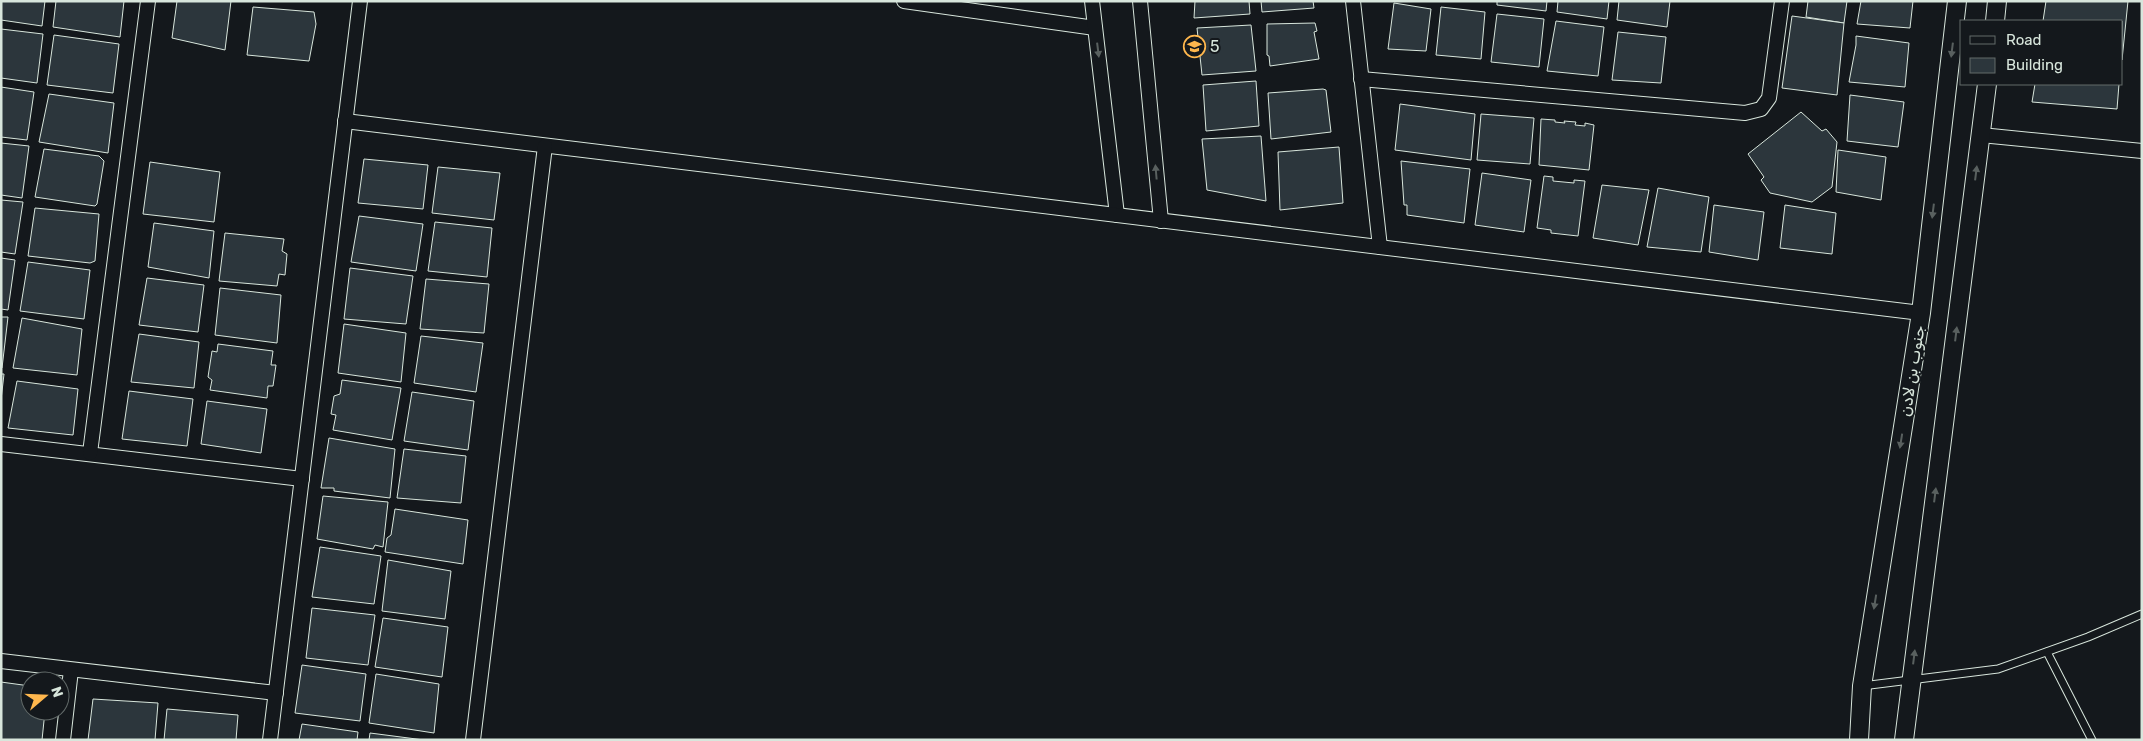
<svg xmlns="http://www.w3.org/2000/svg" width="2143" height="741" font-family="Rubik,'Noto Naskh Arabic',sans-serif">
<rect width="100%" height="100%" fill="#14181c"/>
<g fill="#2c363c" stroke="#d8e6dc">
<path d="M 1,1 L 45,1 L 42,26 L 1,20 Z"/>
<path d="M 56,1 L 124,1 L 120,37 L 53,27 Z"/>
<path d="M 177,1 L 231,1 L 225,50 L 172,38 Z"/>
<path d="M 1195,1 L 1249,1 L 1250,14 L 1194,18 Z"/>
<path d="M 1261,1 L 1313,1 L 1314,8 L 1262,12 Z"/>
<path d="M 1497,1 L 1547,1 L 1546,11 L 1497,5 Z"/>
<path d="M 1558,1 L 1609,1 L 1607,19 L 1557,12 Z"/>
<path d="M 1619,1 L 1670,1 L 1667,27 L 1617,20 Z"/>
<path d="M 1808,1 L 1847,1 L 1844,23 L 1806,17 Z"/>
<path d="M 1861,1 L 1913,1 L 1910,28 L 1857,24 Z"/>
<path d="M 2046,1 L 2128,1 L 2122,60 L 2122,21 L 2043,21 Z"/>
<path d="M 1394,3 L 1431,9 L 1426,51 L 1388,49 Z"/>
<path d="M 253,7 L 314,12 L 316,24 L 309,61 L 247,55 Z"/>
<path d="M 1441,7 L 1485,12 L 1481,59 L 1436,55 Z"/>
<path d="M 1497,14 L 1544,19 L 1539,67 L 1491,62 Z"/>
<path d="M 1792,16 L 1844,23 L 1837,95 L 1782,88 Z"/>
<path d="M 1556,21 L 1604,27 L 1598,76 L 1547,71 Z"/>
<path d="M 1315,23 L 1317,31 L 1314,32 L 1319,59 L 1270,66 L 1269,56 L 1267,55 L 1267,24 Z"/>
<path d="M 1251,25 L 1256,71 L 1202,75 L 1197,28 Z"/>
<path d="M 1,29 L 43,34 L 37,83 L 1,78 Z"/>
<path d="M 1618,32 L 1666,37 L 1661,83 L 1612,80 Z"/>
<path d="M 54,35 L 119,44 L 113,93 L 47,85 Z"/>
<path d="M 1856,36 L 1909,43 L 1905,87 L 1849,82 L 1856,45 Z"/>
<path d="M 1256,81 L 1259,126 L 1206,131 L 1203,85 Z"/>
<path d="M 2035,84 L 2119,84 L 2117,109 L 2032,102 Z"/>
<path d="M 1,87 L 34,92 L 27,140 L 1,137 Z"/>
<path d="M 1323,89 L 1326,90 L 1331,132 L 1271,139 L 1268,93 Z"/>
<path d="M 49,94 L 114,103 L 108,153 L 39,142 Z"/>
<path d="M 1850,95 L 1904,102 L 1898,147 L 1847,141 Z"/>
<path d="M 1400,104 L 1475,114 L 1471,160 L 1395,150 Z"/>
<path d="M 1801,112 L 1822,131 L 1826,129 L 1837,142 L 1832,187 L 1812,202 L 1770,193 L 1761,180 L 1764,177 L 1748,154 Z"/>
<path d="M 1481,114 L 1534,118 L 1530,164 L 1477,160 Z"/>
<path d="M 1541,119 L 1555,120 L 1555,122 L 1565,123 L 1564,121 L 1576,122 L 1575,125 L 1585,126 L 1585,123 L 1594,125 L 1589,170 L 1539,165 Z"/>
<path d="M 1261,136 L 1266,201 L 1207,190 L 1202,139 Z"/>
<path d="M 1,143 L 29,146 L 22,198 L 1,195 Z"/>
<path d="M 1339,147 L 1343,203 L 1280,210 L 1278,152 Z"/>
<path d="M 44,149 L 99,156 L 104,161 L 97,204 L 95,206 L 35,197 Z"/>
<path d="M 1838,150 L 1886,157 L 1881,200 L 1836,192 Z"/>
<path d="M 364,159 L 428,165 L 423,209 L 358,203 Z"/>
<path d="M 1401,161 L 1470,169 L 1464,223 L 1407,215 L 1407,205 L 1404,205 Z"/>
<path d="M 150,162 L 220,172 L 214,222 L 143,214 Z"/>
<path d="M 438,167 L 500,173 L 494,220 L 432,213 Z"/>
<path d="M 1482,173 L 1531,180 L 1524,232 L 1475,225 Z"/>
<path d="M 1544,176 L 1553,177 L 1553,181 L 1574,183 L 1574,180 L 1585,181 L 1578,236 L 1551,233 L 1551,230 L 1537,228 Z"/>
<path d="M 1602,185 L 1649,190 L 1638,245 L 1593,238 Z"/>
<path d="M 1658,188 L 1709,197 L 1701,252 L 1647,247 Z"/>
<path d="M 1,200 L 23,202 L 15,254 L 1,252 Z"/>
<path d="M 1714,205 L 1764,212 L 1758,260 L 1709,252 Z"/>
<path d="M 1785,205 L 1836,213 L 1832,254 L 1780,248 Z"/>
<path d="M 35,208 L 99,214 L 95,261 L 90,263 L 28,256 Z"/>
<path d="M 359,216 L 423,224 L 416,271 L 351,262 Z"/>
<path d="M 435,222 L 492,228 L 487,277 L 428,271 Z"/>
<path d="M 154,223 L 214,231 L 209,278 L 148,267 Z"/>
<path d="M 225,233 L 284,239 L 282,251 L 287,254 L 285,275 L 279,274 L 277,286 L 219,281 Z"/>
<path d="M 1,258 L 15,260 L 8,310 L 1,309 Z"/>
<path d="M 28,262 L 90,270 L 84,319 L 20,311 Z"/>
<path d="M 350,268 L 413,276 L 406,324 L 344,319 Z"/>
<path d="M 147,278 L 204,285 L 198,332 L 139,325 Z"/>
<path d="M 426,279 L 489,284 L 484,333 L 420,329 Z"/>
<path d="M 220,288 L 281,295 L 277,343 L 215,335 Z"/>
<path d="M 1,317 L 8,317 L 2,368 L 1,368 Z"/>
<path d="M 22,318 L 82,329 L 77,375 L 13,368 Z"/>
<path d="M 344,324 L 406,333 L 401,382 L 338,373 Z"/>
<path d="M 139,334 L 199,342 L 194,388 L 131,382 Z"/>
<path d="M 421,336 L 483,343 L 476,392 L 414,383 Z"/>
<path d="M 218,344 L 273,351 L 271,365 L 276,365 L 273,386 L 268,386 L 267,398 L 210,390 L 212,380 L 208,377 L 212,351 L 217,352 Z"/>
<path d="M 1,374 L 4,374 L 1,400 Z"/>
<path d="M 342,380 L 401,388 L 392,440 L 333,430 L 336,415 L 331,414 L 334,396 L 340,394 Z"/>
<path d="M 17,381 L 78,389 L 73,435 L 8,428 Z"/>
<path d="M 129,391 L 193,399 L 187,446 L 122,439 Z"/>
<path d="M 412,392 L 474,401 L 468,450 L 404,441 Z"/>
<path d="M 207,401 L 267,409 L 261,453 L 201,444 Z"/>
<path d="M 329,438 L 395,449 L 390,498 L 334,491 L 334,488 L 321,488 Z"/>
<path d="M 404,449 L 466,456 L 461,503 L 397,498 Z"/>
<path d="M 323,496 L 388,502 L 383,547 L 375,545 L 373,549 L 317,539 Z"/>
<path d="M 395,509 L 468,520 L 463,564 L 385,552 L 387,538 L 391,535 Z"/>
<path d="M 320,547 L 381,556 L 374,604 L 312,597 Z"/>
<path d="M 388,560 L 451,571 L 445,619 L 382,611 Z"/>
<path d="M 312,608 L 375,615 L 368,665 L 306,658 Z"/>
<path d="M 383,618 L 448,627 L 442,677 L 375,667 Z"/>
<path d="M 302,665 L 366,674 L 360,721 L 295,713 Z"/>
<path d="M 376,674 L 439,684 L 434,733 L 369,723 Z"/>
<path d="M 1,682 L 30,686 L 30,711 L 45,711 L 42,740 L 1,740 Z"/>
<path d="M 93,699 L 158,703 L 155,740 L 88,740 Z"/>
<path d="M 167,709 L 238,715 L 236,740 L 164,740 Z"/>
<path d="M 302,724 L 358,732 L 357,740 L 299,740 Z"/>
<path d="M 370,733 L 424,740 L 369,740 Z"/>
</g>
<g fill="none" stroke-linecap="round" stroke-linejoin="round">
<defs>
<g id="service">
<path d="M 2047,652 L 2092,740"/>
<path d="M 1862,686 L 1998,669 L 2088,637 L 2142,614"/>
</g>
<g id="minor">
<path d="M 904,1 L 1095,28"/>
<path d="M 1092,1 L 1117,215"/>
<path d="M 1140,1 L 1161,221"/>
<path d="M 1353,1 L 1380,247"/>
<path d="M 1361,79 L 1745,113 L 1761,109 L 1769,98 L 1782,1"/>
<path d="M 345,121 L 1921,313"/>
<path d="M 1981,135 L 2142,151"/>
<path d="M 1,444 L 302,479"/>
<path d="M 90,453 L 148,1"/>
<path d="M 1,661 L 276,693"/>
<path d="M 63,740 L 71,670"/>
<path d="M 270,740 L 360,1"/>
<path d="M 473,740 L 545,146"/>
</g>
<g id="tertiary">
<path d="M 1995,21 L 1997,1"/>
<path d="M 1859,740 L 1862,686 L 1921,313 L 1957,1"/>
<path d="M 1904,740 L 1987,84"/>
</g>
</defs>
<use href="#service" stroke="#d8e6dc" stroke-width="9"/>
<use href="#minor" stroke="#d8e6dc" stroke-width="16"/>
<use href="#tertiary" stroke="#d8e6dc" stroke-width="20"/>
<use href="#service" stroke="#14181c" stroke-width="7"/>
<use href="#minor" stroke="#14181c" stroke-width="14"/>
<use href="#tertiary" stroke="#14181c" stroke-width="18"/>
</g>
<defs><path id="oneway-solid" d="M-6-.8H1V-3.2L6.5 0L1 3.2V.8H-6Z" transform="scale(1.25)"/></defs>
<g fill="#59605f">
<use href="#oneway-solid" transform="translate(1098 50) rotate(83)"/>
<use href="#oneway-solid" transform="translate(1952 50) rotate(97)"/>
<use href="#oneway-solid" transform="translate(1156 172) rotate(-95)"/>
<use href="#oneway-solid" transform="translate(1976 173) rotate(-83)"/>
<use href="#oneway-solid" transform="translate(1933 211) rotate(97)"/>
<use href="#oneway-solid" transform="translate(1956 334) rotate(-83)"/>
<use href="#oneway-solid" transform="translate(1901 441) rotate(99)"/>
<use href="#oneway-solid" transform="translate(1935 495) rotate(-83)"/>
<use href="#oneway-solid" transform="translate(1875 602) rotate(99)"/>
<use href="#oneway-solid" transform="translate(1914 657) rotate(-83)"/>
</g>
<defs>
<symbol id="school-ring" viewBox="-11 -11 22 22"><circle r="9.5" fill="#14181c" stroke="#ffb74d" stroke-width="1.5"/><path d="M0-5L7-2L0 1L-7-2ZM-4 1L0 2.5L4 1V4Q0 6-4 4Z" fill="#ffb74d"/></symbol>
</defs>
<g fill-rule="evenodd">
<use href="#school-ring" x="1182" y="34" width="25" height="25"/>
</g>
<g text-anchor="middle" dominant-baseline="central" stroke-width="4" stroke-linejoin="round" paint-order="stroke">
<g font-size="16" fill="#d8e6dc" stroke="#14181c" text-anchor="start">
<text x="1210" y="46">5</text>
</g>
<g font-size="16" fill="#d8e6dc" stroke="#14181c">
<text transform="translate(1912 371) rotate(-81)">جنوب بن لادن</text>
</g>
</g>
<rect width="2143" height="741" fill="none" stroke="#d8e6dc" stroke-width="5"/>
<rect x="1960" y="20" width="162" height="65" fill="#14181c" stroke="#626a69"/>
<rect x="1970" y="36" width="25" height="8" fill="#14181c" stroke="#626a69"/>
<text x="2006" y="45" font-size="15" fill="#d8e6dc">Road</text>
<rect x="1970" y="58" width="25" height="15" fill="#2c363c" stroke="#626a69"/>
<text x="2006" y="70" font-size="15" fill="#d8e6dc">Building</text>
<g transform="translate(45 696) rotate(71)"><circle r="24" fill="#14181c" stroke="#626a69"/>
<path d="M0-4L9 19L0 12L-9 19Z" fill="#ffb74d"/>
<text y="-8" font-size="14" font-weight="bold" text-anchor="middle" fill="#d8e6dc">N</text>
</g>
</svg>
